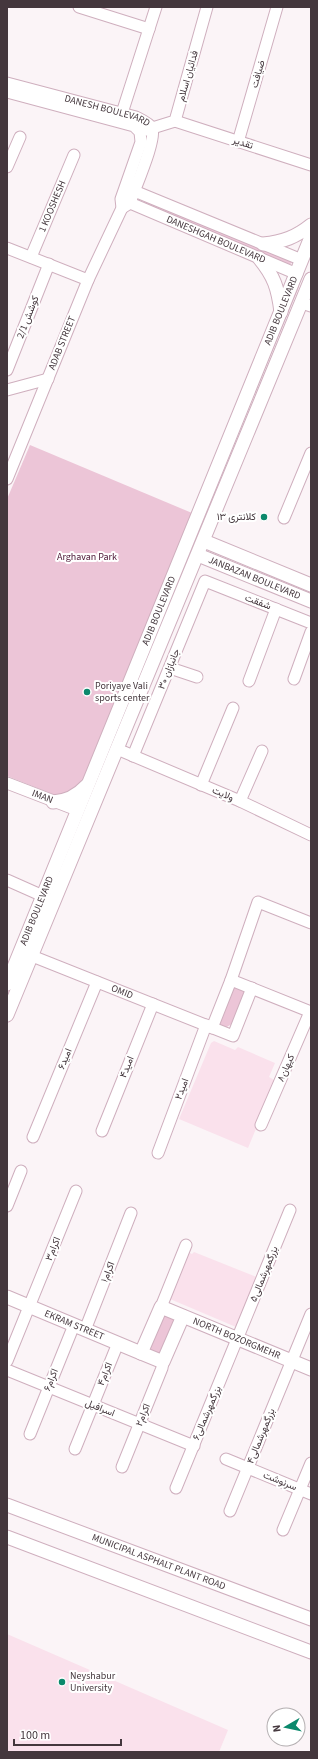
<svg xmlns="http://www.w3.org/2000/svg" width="318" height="1759" font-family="'Source Sans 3',Vazirmatn,sans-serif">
<rect width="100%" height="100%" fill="#fbf4f7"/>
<g fill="#fae1ec">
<path d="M 214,1041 L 235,1050 L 238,1047 L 275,1063 L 269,1077 L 276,1081 L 248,1148 L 179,1119 L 211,1043 Z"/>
<path d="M 188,1252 L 192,1254 L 194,1252 L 259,1278 L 236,1327 L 170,1299 Z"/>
<path d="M 7,1634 L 228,1730 L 219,1752 L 7,1752 Z"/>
</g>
<g fill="#ecc5d7">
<path d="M 145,201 L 290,259 L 292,263 L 288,265 L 144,203 Z"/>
<path d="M 299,283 L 299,287 L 235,441 Z"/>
<path d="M 30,445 L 192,513 L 78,791 L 60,797 L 7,776 L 7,499 Z"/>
<path d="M 221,476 L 217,488 L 160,629 L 169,606 L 169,599 Z"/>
<path d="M 234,985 L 244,988 L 245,993 L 232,1024 L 225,1028 L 219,1024 Z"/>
<path d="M 165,1315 L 175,1318 L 161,1355 L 149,1350 L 162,1318 Z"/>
</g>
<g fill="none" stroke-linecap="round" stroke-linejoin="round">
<defs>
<g id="minor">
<path d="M 79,7 L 149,29"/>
<path id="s1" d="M 7,83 L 136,117 C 142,120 149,123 152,128 C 157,139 134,190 130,203 L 122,208"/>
<path d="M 7,92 L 134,126 L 140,132 L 141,142 L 121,199 L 122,208 L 88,280 L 7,479"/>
<path d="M 122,113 L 156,7"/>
<path d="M 175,121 L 311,165"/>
<path d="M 146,130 L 175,121 L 207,7"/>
<path d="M 238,142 L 277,7"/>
<path d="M 7,167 L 20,137"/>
<path d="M 127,188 L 302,260"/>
<path id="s2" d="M 123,200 L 297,274"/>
<path d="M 7,248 L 88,280"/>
<path id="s3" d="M 31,257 L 74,155"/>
<path d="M 305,304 L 311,306"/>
<path d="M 7,370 L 49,264"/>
<path d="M 7,390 L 48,379"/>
<path d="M 284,518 L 311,453"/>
<path d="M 170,668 L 197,677"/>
<path d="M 294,679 L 311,632"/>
<path d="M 249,681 L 276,609"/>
<path d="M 117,749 L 240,801 L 311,835"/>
<path d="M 133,756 L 205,581 L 311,623"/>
<path id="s4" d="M 7,783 L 77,810"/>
<path d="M 201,785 L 233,708"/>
<path d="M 240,801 L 262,751"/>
<path d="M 7,880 L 43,896"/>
<path id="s5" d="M 32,956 L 233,1036 L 252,988"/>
<path d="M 231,980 L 258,902 L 311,923"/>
<path d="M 212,1028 L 231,980 L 311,1012"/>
<path d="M 261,1125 L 310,1012"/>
<path d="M 102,1131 L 153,1004"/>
<path d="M 33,1137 L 97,982"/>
<path d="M 158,1153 L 206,1025"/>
<path d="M 7,1206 L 21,1171"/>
<path d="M 161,1307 L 186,1245"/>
<path d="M 85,1330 L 131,1213"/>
<path d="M 7,1361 L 76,1191"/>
<path d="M 7,1370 L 194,1446"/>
<path d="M 30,1434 L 74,1325"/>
<path d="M 75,1449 L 118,1343"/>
<path d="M 226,1459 L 311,1494"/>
<path d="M 122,1467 L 162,1368 L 163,1362"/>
<path d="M 176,1488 L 290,1210"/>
<path d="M 230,1511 L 311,1314"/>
<path d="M 283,1530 L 311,1463"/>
</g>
<g id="major">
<path d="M 263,244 C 283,242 296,237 311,225"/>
<path d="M 259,258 C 274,276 278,288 281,312"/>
<path d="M 204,541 L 311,585"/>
<path id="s6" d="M 198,555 L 311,601"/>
<path d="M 53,802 C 67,801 77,796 86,786"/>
<path id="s7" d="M 7,984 L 311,237"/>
<path d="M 7,1015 L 311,279"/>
<path id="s8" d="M 7,1297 L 141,1353"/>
<path id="s9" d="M 183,1316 L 163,1362 L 141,1353 L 161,1307 L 311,1369"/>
<path id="s10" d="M 7,1505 L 311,1619"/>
<path d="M 7,1537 L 311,1652"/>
</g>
</defs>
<use href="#minor" stroke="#cfafbe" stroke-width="13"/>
<use href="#major" stroke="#cfafbe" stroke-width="15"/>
<use href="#minor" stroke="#fff" stroke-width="11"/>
<use href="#major" stroke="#fff" stroke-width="13"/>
</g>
<g fill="#0b896c" stroke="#fff" stroke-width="1.5">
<circle cx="264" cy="517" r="4"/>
<circle cx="87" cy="692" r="4"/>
<circle cx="62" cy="1682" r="4"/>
</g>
<g text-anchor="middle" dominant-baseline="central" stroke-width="4" stroke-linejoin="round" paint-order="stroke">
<g font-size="10" fill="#44373d" stroke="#fff">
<text transform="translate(258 74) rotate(-74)">ضیافت</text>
<text transform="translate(188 76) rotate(-74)">فدائیان اسلام</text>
<text stroke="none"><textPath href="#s1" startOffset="104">DANESH BOULEVARD</textPath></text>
<text transform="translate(243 143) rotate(18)">تقدیر</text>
<text stroke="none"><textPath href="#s3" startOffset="55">1 KOOSHESH</textPath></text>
<text stroke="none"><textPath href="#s2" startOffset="101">DANESHGAH BOULEVARD</textPath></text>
<text stroke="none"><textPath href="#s7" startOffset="727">ADIB BOULEVARD</textPath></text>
<text transform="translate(28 317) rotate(-69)">کوشش 2/1</text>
<text transform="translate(62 343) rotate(-68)">ADAB STREET</text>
<text stroke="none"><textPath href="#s6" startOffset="61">JANBAZAN BOULEVARD</textPath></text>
<text transform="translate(258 602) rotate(21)">شفقت</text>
<text stroke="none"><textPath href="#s7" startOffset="403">ADIB BOULEVARD</textPath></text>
<text transform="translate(169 669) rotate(-68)">جانبازان ۳۰</text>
<text transform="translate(223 794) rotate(23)">ولایت</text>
<text stroke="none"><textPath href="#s4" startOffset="38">IMAN</textPath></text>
<text stroke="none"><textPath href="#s7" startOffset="79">ADIB BOULEVARD</textPath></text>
<text stroke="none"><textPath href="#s5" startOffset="97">OMID</textPath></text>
<text transform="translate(65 1059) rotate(-68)">امید۶</text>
<text transform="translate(127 1067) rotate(-68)">امید۴</text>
<text transform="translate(286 1068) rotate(-67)">کیهان۸</text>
<text transform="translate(182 1089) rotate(-70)">امید۲</text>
<text transform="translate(53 1249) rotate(-68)">اکرام۳</text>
<text transform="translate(108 1272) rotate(-69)">اکرام۱</text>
<text transform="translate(264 1274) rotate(-68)">بزرگمهرشمالی۵</text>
<text stroke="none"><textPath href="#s8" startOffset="73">EKRAM STREET</textPath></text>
<text stroke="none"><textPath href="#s9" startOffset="206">NORTH BOZORGMEHR</textPath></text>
<text transform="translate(105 1374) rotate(-68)">اکرام۴</text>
<text transform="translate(51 1380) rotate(-68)">اکرام۶</text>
<text transform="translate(100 1408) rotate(22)">اسرافیل</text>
<text transform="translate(207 1413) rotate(-67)">بزرگمهرشمالی۶</text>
<text transform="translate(143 1415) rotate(-68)">اکرام۲</text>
<text transform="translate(261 1436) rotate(-68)">بزرگمهرشمالی۴</text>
<text transform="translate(280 1481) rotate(22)">سرنوشت</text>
<text stroke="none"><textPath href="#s10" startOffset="162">MUNICIPAL ASPHALT PLANT ROAD</textPath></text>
</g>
<g font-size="10" fill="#44373d" stroke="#fff" text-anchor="start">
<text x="256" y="517" text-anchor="end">کلانتری ۱۳</text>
<text x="95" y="686">Poriyaye Vali<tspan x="95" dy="12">sports center</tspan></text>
<text x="70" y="1676">Neyshabur<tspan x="70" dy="12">University</tspan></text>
</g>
<g font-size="10" fill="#4a1433" stroke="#fff">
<text x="87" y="557">Arghavan Park</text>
</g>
</g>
<rect width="318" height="1759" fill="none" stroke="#44373d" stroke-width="16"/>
<g transform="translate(286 1727) rotate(261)"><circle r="19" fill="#ffffff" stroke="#b4afb1"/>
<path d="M0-3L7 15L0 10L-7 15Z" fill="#0b896c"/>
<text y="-6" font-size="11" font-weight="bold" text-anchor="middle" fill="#44373d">N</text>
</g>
<path d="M14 1739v6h107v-6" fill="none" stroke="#44373d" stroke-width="2"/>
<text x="20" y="1739" font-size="12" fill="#44373d" stroke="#ffffff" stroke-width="3" paint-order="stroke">100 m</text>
</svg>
